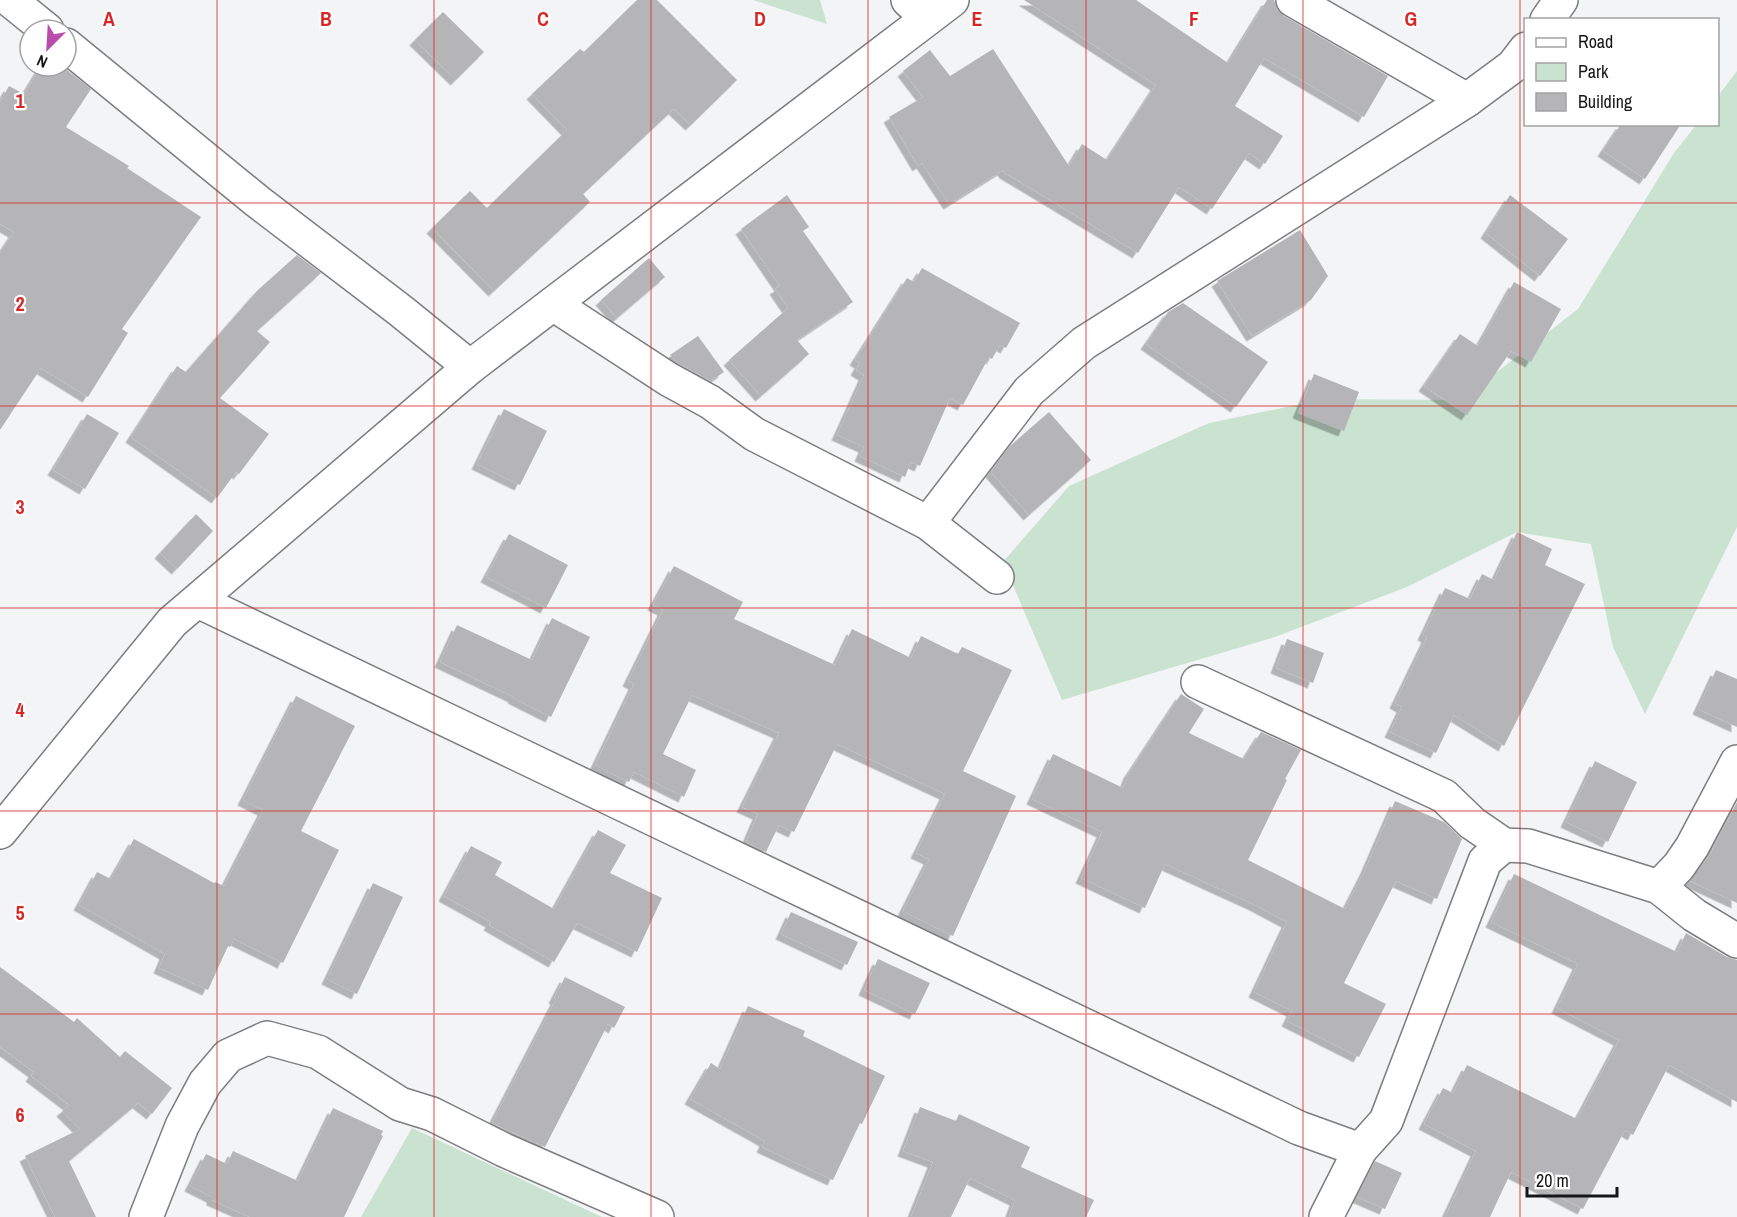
<svg xmlns="http://www.w3.org/2000/svg" width="1737" height="1217" font-family="'Archivo Narrow',sans-serif">
<defs>
<filter id="shadow"><feDropShadow dx="-5.5" dy="5.5" stdDeviation="0" flood-color="#0004"/></filter>
</defs>
<rect width="100%" height="100%" fill="#f3f4f6"/>
<g fill="#c9e3d0">
<path d="M 753,0 L 820,0 L 827,24 Z"/>
<path d="M 1737,71 L 1737,527 L 1645,714 L 1613,647 L 1591,544 L 1517,532 L 1407,587 L 1272,638 L 1062,700 L 1003,562 L 1069,486 L 1209,423 L 1326,399 L 1461,400 L 1578,309 L 1674,153 L 1696,125 L 1718,124 L 1718,96 Z"/>
<path d="M 412,1128 L 602,1217 L 361,1217 Z"/>
</g>
<g fill="#b5b5b7" filter="url(#shadow)">
<path d="M 637,0 L 657,0 L 737,80 L 691,125 L 674,109 L 583,194 L 590,202 L 494,291 L 432,228 L 470,191 L 487,208 L 567,130 L 532,94 L 580,49 L 584,52 Z"/>
<path d="M 1024,0 L 1136,0 L 1228,63 L 1267,0 L 1274,0 L 1277,9 L 1284,16 L 1388,76 L 1364,117 L 1264,58 L 1235,106 L 1283,136 L 1265,164 L 1249,153 L 1212,209 L 1179,187 L 1138,253 L 1005,173 L 1003,170 L 949,204 L 922,163 L 918,166 L 889,117 L 923,97 L 903,71 L 930,50 L 950,76 L 993,49 L 1069,166 L 1082,144 L 1107,160 L 1156,85 Z"/>
<path d="M 443,12 L 484,52 L 456,80 L 415,40 Z"/>
<path d="M 41,66 L 62,66 L 91,89 L 66,127 L 129,166 L 127,168 L 201,217 L 122,329 L 128,333 L 88,397 L 41,368 L 0,430 L 0,253 L 14,232 L 0,224 L 0,102 L 9,86 L 24,94 Z"/>
<path d="M 1621,124 L 1681,124 L 1645,179 L 1603,151 Z"/>
<path d="M 787,195 L 809,227 L 803,231 L 853,302 L 797,340 L 809,354 L 761,396 L 729,360 L 788,308 L 775,289 L 780,286 L 741,229 Z"/>
<path d="M 1510,195 L 1568,239 L 1540,276 L 1486,233 Z"/>
<path d="M 1300,230 L 1328,276 L 1311,300 L 1252,336 L 1217,281 Z"/>
<path d="M 297,255 L 321,273 L 257,331 L 270,342 L 220,398 L 269,434 L 239,474 L 236,472 L 217,498 L 131,437 L 177,366 L 186,372 L 258,290 Z"/>
<path d="M 649,258 L 665,277 L 617,318 L 601,300 Z"/>
<path d="M 922,268 L 1020,323 L 1006,348 L 1000,345 L 992,359 L 989,357 L 963,405 L 950,398 L 920,466 L 911,462 L 905,477 L 860,456 L 864,447 L 837,435 L 864,375 L 856,370 L 860,363 L 855,360 L 907,278 L 914,282 Z"/>
<path d="M 1514,282 L 1561,309 L 1531,362 L 1511,351 L 1467,415 L 1424,386 L 1460,334 L 1478,346 Z"/>
<path d="M 1183,303 L 1268,362 L 1236,407 L 1146,344 L 1168,312 Z"/>
<path d="M 698,336 L 724,372 L 711,381 L 678,363 L 670,355 Z"/>
<path d="M 1314,374 L 1359,392 L 1344,431 L 1298,413 Z"/>
<path d="M 504,409 L 547,431 L 520,485 L 477,464 Z"/>
<path d="M 1049,412 L 1091,460 L 1029,515 L 991,472 L 1010,446 Z"/>
<path d="M 87,414 L 119,433 L 85,489 L 53,470 Z"/>
<path d="M 196,514 L 213,531 L 177,569 L 160,553 Z"/>
<path d="M 1517,532 L 1552,549 L 1545,565 L 1585,584 L 1504,746 L 1454,715 L 1436,753 L 1390,732 L 1402,707 L 1395,703 L 1427,637 L 1423,635 L 1445,588 L 1470,599 L 1482,574 L 1494,580 Z"/>
<path d="M 509,534 L 568,565 L 546,608 L 486,577 Z"/>
<path d="M 674,566 L 743,602 L 734,619 L 835,665 L 852,629 L 911,658 L 921,636 L 958,654 L 962,647 L 1012,670 L 963,771 L 1016,796 L 953,936 L 903,911 L 929,859 L 916,853 L 945,794 L 837,744 L 794,832 L 779,825 L 766,852 L 746,842 L 758,814 L 742,807 L 779,733 L 692,695 L 663,754 L 696,770 L 684,797 L 634,772 L 629,782 L 595,765 L 634,684 L 628,681 L 663,610 L 653,605 Z"/>
<path d="M 552,618 L 590,637 L 551,717 L 513,698 L 514,697 L 440,662 L 457,625 L 532,660 Z"/>
<path d="M 1287,639 L 1324,653 L 1313,683 L 1276,668 Z"/>
<path d="M 1716,670 L 1737,679 L 1737,727 L 1698,709 Z"/>
<path d="M 1181,694 L 1204,709 L 1189,733 L 1244,759 L 1261,732 L 1301,750 L 1285,779 L 1287,780 L 1248,860 L 1250,861 L 1345,909 L 1365,870 L 1395,801 L 1444,822 L 1462,839 L 1437,899 L 1396,881 L 1344,983 L 1386,1004 L 1359,1057 L 1287,1021 L 1292,1011 L 1254,992 L 1287,922 L 1255,905 L 1165,864 L 1145,908 L 1081,878 L 1102,832 L 1032,799 L 1053,754 L 1123,788 L 1129,773 Z"/>
<path d="M 296,696 L 355,726 L 301,831 L 339,850 L 283,963 L 234,939 L 230,947 L 228,946 L 208,990 L 159,968 L 165,954 L 79,905 L 97,872 L 111,879 L 134,839 L 214,883 L 215,882 L 224,886 L 263,810 L 243,800 Z"/>
<path d="M 1595,761 L 1637,782 L 1608,842 L 1566,822 Z"/>
<path d="M 1737,802 L 1737,903 L 1690,881 L 1709,856 Z"/>
<path d="M 598,830 L 626,845 L 610,873 L 662,898 L 637,952 L 577,923 L 554,962 L 489,925 L 491,922 L 444,896 L 471,846 L 502,862 L 495,875 L 554,909 Z"/>
<path d="M 1514,874 L 1677,952 L 1686,933 L 1727,957 L 1737,960 L 1737,1102 L 1669,1065 L 1633,1135 L 1625,1130 L 1583,1209 L 1511,1172 L 1490,1217 L 1445,1217 L 1476,1151 L 1424,1124 L 1443,1088 L 1453,1093 L 1467,1065 L 1577,1119 L 1619,1040 L 1557,1008 L 1578,964 L 1491,922 Z"/>
<path d="M 373,883 L 403,897 L 357,994 L 327,979 Z"/>
<path d="M 791,912 L 858,942 L 847,965 L 781,934 Z"/>
<path d="M 878,959 L 930,983 L 915,1014 L 864,990 Z"/>
<path d="M 0,967 L 74,1022 L 77,1018 L 120,1057 L 125,1051 L 172,1088 L 152,1114 L 138,1103 L 69,1161 L 96,1217 L 55,1217 L 25,1156 L 80,1129 L 62,1111 L 69,1105 L 31,1076 L 34,1072 L 0,1047 Z"/>
<path d="M 565,977 L 625,1007 L 614,1028 L 608,1024 L 545,1147 L 492,1123 L 556,999 L 554,998 Z"/>
<path d="M 748,1006 L 805,1031 L 803,1036 L 885,1076 L 862,1124 L 860,1123 L 833,1180 L 762,1147 L 765,1141 L 690,1099 L 711,1063 L 720,1069 Z"/>
<path d="M 920,1107 L 956,1121 L 959,1114 L 1030,1147 L 1021,1167 L 1094,1200 L 1086,1217 L 1009,1217 L 1015,1200 L 970,1178 L 951,1217 L 911,1217 L 933,1162 L 903,1151 Z"/>
<path d="M 333,1108 L 383,1131 L 381,1135 L 383,1136 L 344,1217 L 250,1217 L 212,1200 L 212,1197 L 190,1186 L 206,1154 L 227,1164 L 233,1151 L 298,1181 Z"/>
<path d="M 1375,1161 L 1402,1173 L 1385,1209 L 1357,1197 Z"/>
</g>
<g fill="none" stroke-linecap="round" stroke-linejoin="round">
<defs>
<g id="minor">
<path d="M 10,0 L 47,30"/>
<path d="M 908,0 L 928,18"/>
<path d="M 1293,0 L 1467,100"/>
<path d="M 1547,20 L 1561,0"/>
<path d="M 66,45 L 257,201 L 401,311 L 470,367"/>
<path d="M 553,304 L 668,379 L 710,402 L 754,434 L 928,523 L 997,577"/>
<path d="M 928,523 L 1029,391 L 1084,343 L 1467,100 L 1513,66 L 1526,49"/>
<path d="M 198,601 L 1299,1128 L 1360,1150"/>
<path d="M 1198,682 L 1444,796 L 1472,823 L 1504,845 L 1528,846 L 1659,887 L 1694,915 L 1737,941"/>
<path d="M 0,832 L 172,622 L 470,367 L 952,0"/>
<path d="M 1659,887 L 1679,866 L 1692,847 L 1737,762"/>
<path d="M 146,1217 L 182,1126 L 205,1083 L 228,1056 L 267,1038 L 318,1052 L 400,1104 L 432,1114 L 504,1150 L 657,1217"/>
<path d="M 1326,1217 L 1360,1150 L 1386,1121 L 1485,861 L 1504,845"/>
</g>
</defs>
<use href="#minor" stroke="#7c7d7e" stroke-width="36"/>
<use href="#minor" stroke="#fff" stroke-width="33"/>
</g>
<path fill="none" stroke="#d62828" stroke-width="1.5" stroke-opacity="0.55" d="M 217,0 L 217,1217M 434,0 L 434,1217M 651,0 L 651,1217M 868,0 L 868,1217M 1086,0 L 1086,1217M 1303,0 L 1303,1217M 1520,0 L 1520,1217M 0,203 L 1737,203M 0,406 L 1737,406M 0,608 L 1737,608M 0,811 L 1737,811M 0,1014 L 1737,1014"/>
<g font-size="20" text-anchor="middle" font-weight="bold" fill="#d62828" stroke="#fff" stroke-width="4.5" stroke-linejoin="round" paint-order="stroke">
<text x="109" y="26">A</text>
<text x="326" y="26">B</text>
<text x="543" y="26">C</text>
<text x="760" y="26">D</text>
<text x="977" y="26">E</text>
<text x="1194" y="26">F</text>
<text x="1411" y="26">G</text>
<text x="20" y="108">1</text>
<text x="20" y="311">2</text>
<text x="20" y="514">3</text>
<text x="20" y="717">4</text>
<text x="20" y="920">5</text>
<text x="20" y="1122">6</text>
</g>
<rect x="1524" y="18" width="195" height="108" fill="#ffffff" stroke="#a2a2a2" stroke-width="1.5"/>
<rect x="1536" y="38" width="30" height="9" fill="#ffffff" stroke="#a2a2a2" stroke-width="1.5"/>
<text x="1578" y="48" font-size="18" fill="#161617">Road</text>
<rect x="1536" y="63" width="30" height="18" fill="#c9e3d0" stroke="#a2a2a2" stroke-width="1.5"/>
<text x="1578" y="78" font-size="18" fill="#161617">Park</text>
<rect x="1536" y="93" width="30" height="18" fill="#b5b5b7" stroke="#a2a2a2" stroke-width="1.5"/>
<text x="1578" y="108" font-size="18" fill="#161617">Building</text>
<g transform="translate(48 48) rotate(204)"><circle r="28" fill="#ffffff" stroke="#a2a2a2" stroke-width="1.5"/>
<path d="M0-4.5L10 22L0 15L-10 22Z" fill="#ba4cab"/>
<text y="-9" font-size="16" font-weight="bold" text-anchor="middle" fill="#161617">N</text>
</g>
<path d="M1527 1187v9h90v-9" fill="none" stroke="#161617" stroke-width="3"/>
<text x="1536" y="1187" font-size="18" fill="#161617" stroke="#ffffff" stroke-width="4.5" paint-order="stroke">20 m</text>
</svg>
